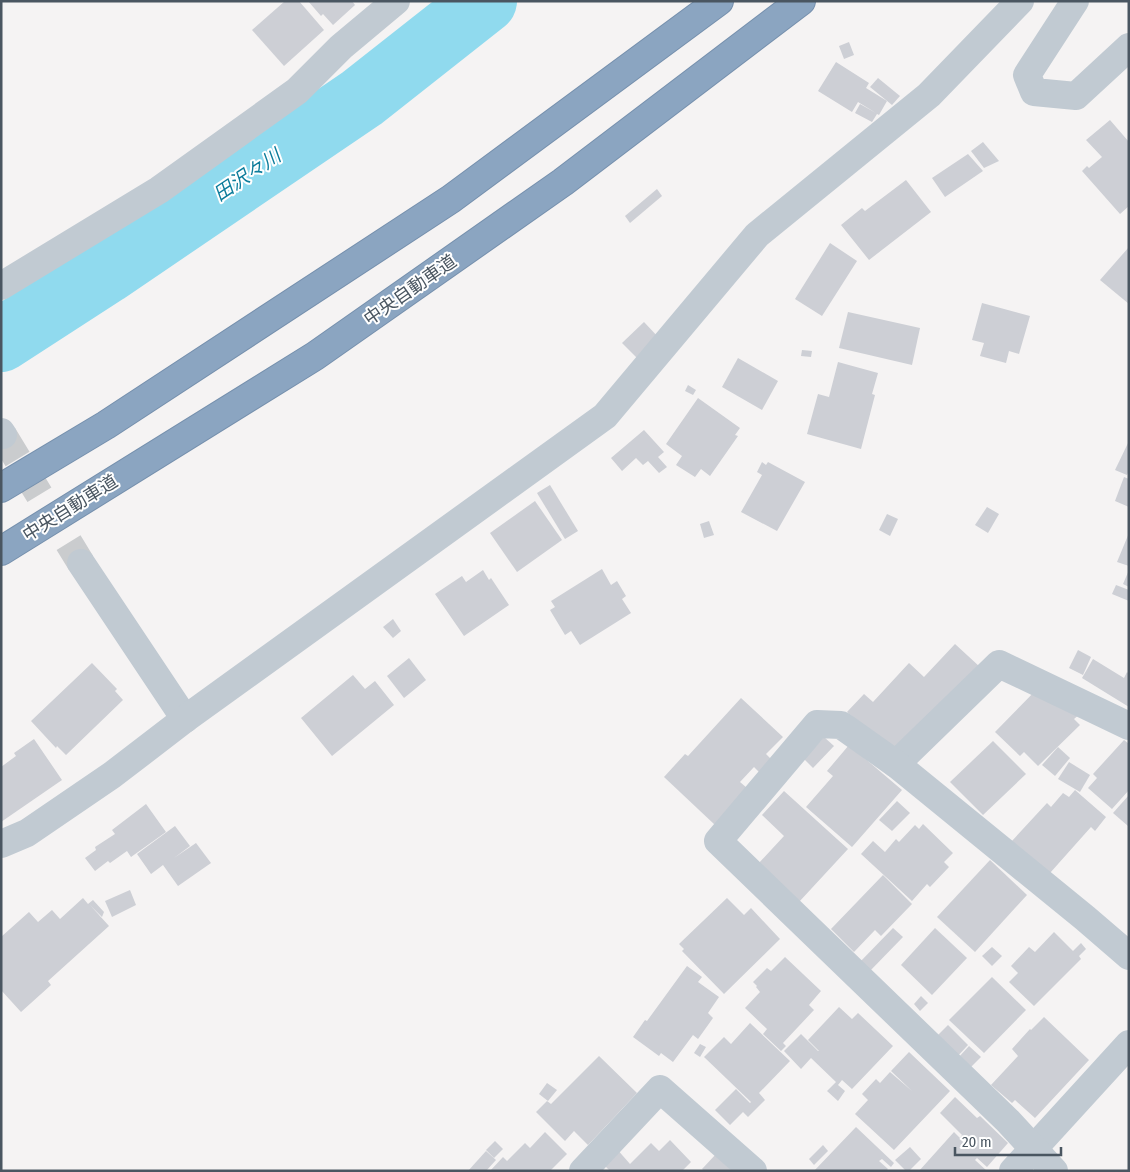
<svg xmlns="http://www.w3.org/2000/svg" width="1130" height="1172" font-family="'Fira Sans Condensed','Noto Sans JP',sans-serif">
<rect width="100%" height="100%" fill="#f5f3f3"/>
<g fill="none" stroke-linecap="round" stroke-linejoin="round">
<path stroke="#90daee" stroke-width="64" d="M 1,340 L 106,272 L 362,98 L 485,1"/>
</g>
<g fill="#cdcfd5">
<path d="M 285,1 L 299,1 L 324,30 L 284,66 L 252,30 Z"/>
<path d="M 308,1 L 352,1 L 355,5 L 333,25 L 323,14 L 321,16 Z"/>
<path d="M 849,42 L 854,55 L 844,59 L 839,46 Z"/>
<path d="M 836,62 L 869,83 L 866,88 L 887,101 L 879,115 L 877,114 L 872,122 L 855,113 L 860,104 L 876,113 L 858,102 L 852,112 L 818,91 Z"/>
<path d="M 878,78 L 900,96 L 892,105 L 870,87 Z"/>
<path d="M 1110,120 L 1129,142 L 1129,206 L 1120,214 L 1082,171 L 1087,166 L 1089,168 L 1102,157 L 1086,140 Z"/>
<path d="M 983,142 L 999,161 L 984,168 L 971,151 Z"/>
<path d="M 968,154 L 983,171 L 945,197 L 932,178 Z"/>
<path d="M 906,180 L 931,212 L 869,260 L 841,225 L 862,208 L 865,211 Z"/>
<path d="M 657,189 L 662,196 L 630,223 L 625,216 Z"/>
<path d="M 830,243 L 857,261 L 822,316 L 795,299 Z"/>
<path d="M 1129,247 L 1129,304 L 1100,280 Z"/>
<path d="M 982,303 L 1030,316 L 1019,354 L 1009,351 L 1006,363 L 980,356 L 984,343 L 972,340 Z"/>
<path d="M 848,312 L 920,328 L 912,365 L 839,348 Z"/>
<path d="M 644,322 L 659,338 L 638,359 L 622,343 Z"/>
<path d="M 802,350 L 812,351 L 811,357 L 801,356 Z"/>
<path d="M 738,358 L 778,381 L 762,410 L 722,387 Z"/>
<path d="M 838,362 L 878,373 L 872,394 L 875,395 L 861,449 L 807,434 L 818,394 L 829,397 Z"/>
<path d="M 688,385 L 696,390 L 693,395 L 685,391 Z"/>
<path d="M 698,398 L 740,428 L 735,435 L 738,436 L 710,476 L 701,469 L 695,477 L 676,465 L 682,456 L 666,444 Z"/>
<path d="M 644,430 L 664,452 L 658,457 L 667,467 L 659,473 L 648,461 L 643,465 L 636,458 L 622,471 L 611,458 Z"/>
<path d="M 1129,441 L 1129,471 L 1127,475 L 1115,470 Z"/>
<path d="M 762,462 L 766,465 L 768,462 L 805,482 L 777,531 L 741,512 L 762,475 L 757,472 Z"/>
<path d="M 1124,477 L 1129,479 L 1129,507 L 1115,501 Z"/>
<path d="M 550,485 L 578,531 L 565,539 L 537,493 Z"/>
<path d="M 535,501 L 562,540 L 517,572 L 490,533 Z"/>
<path d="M 987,507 L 999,514 L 988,533 L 975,525 Z"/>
<path d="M 887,514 L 898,519 L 890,536 L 879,530 Z"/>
<path d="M 709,521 L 714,535 L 704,538 L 700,524 Z"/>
<path d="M 1129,533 L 1129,566 L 1117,562 Z"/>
<path d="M 602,569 L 611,585 L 617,581 L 626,596 L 622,599 L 631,613 L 580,645 L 571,631 L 565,635 L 550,610 L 555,607 L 551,601 Z"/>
<path d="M 483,570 L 489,580 L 491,578 L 509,605 L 464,636 L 435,594 L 462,576 L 466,582 Z"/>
<path d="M 1129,570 L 1129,587 L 1123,584 Z"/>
<path d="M 1116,585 L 1129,590 L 1129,601 L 1112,594 Z"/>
<path d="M 393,619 L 401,631 L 393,638 L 383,627 Z"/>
<path d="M 955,644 L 980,667 L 893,750 L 847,712 L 864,694 L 873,702 L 909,663 L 924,677 Z"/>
<path d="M 1078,650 L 1091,657 L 1083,675 L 1069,668 Z"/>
<path d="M 409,658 L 426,680 L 404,698 L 387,676 Z"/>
<path d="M 1093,659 L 1124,678 L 1127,672 L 1129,674 L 1129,707 L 1082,678 Z"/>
<path d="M 92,663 L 117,689 L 115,691 L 123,700 L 66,755 L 57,746 L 56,748 L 31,721 Z"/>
<path d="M 353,675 L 365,689 L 375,681 L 394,705 L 332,756 L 301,718 Z"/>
<path d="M 1041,685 L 1081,713 L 1074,719 L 1080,725 L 1038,766 L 1024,752 L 1020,756 L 995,732 Z"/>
<path d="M 741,698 L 783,737 L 766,754 L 772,760 L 760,773 L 754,767 L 740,782 L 747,788 L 715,825 L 664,777 L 685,754 L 688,756 Z"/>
<path d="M 824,737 L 834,746 L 813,768 L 804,759 Z"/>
<path d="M 34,739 L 62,780 L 1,822 L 1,767 L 16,756 L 14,753 Z"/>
<path d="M 1124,740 L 1129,744 L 1129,790 L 1112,809 L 1088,788 L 1097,778 L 1093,774 Z"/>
<path d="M 993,741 L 1026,774 L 983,815 L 950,782 Z"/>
<path d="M 849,745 L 902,790 L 852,847 L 806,807 L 833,776 L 827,771 Z"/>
<path d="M 1058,747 L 1070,758 L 1055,776 L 1042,765 Z"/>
<path d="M 1069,762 L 1090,775 L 1080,792 L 1058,779 Z"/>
<path d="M 1075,790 L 1106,817 L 1095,831 L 1091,827 L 1050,873 L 1011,842 L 1047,803 L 1051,807 L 1063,793 L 1069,797 Z"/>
<path d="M 784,791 L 848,849 L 799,902 L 758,864 L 784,836 L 762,815 Z"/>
<path d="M 1129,795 L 1129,825 L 1128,826 L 1113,813 Z"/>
<path d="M 897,801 L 910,813 L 892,831 L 879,820 Z"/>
<path d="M 146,804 L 166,832 L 131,857 L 127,851 L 110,863 L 108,861 L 95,871 L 85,858 L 96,850 L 95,847 L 115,834 L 112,830 Z"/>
<path d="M 923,824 L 953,853 L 944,862 L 949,867 L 930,887 L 927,884 L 912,901 L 861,854 L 873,841 L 885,852 L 896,839 L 899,842 L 915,825 L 919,829 Z"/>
<path d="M 175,826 L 190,846 L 174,858 L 196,843 L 211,863 L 178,886 L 163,865 L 151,874 L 137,854 Z"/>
<path d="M 990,860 L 1027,895 L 975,952 L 937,917 Z"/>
<path d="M 883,875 L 912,904 L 881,936 L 875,930 L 854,952 L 831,929 Z"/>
<path d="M 130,890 L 136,905 L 112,917 L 105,901 Z"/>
<path d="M 83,898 L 88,904 L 93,900 L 104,912 L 102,917 L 90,905 L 109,926 L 48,981 L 51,985 L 21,1012 L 1,990 L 1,937 L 29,912 L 38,922 L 52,910 L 60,919 Z"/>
<path d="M 727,898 L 744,915 L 751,908 L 780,939 L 724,994 L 682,951 L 684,949 L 679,944 Z"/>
<path d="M 893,928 L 903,937 L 868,973 L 859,963 Z"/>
<path d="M 935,928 L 967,958 L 932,995 L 901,965 Z"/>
<path d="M 1054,932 L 1073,951 L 1081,943 L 1086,949 L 1079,956 L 1081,959 L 1034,1006 L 1009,982 L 1018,973 L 1011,966 L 1029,947 L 1035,952 Z"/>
<path d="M 992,947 L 1002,956 L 992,966 L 982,956 Z"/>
<path d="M 785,957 L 821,991 L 809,1005 L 814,1010 L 783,1043 L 786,1046 L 781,1051 L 763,1034 L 767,1029 L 745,1008 L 760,992 L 756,987 L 757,986 L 753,982 L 767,968 L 771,971 Z"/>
<path d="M 687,966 L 702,977 L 698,982 L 719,997 L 708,1013 L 713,1018 L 698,1039 L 693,1035 L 673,1062 L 661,1053 L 659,1056 L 633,1037 L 645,1020 L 647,1021 Z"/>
<path d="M 992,977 L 1026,1010 L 984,1053 L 949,1020 Z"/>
<path d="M 921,996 L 928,1003 L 920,1011 L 914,1004 Z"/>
<path d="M 839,1007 L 852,1019 L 858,1013 L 893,1046 L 852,1089 L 842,1080 L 838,1085 L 845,1091 L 838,1101 L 827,1091 L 836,1082 L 811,1058 L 801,1069 L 784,1051 L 801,1034 L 818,1051 L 819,1051 L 808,1040 Z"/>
<path d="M 1044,1017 L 1089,1060 L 1035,1118 L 1015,1100 L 1012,1103 L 991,1085 L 1018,1056 L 1012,1049 L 1030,1029 L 1031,1030 Z"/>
<path d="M 750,1023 L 790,1061 L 759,1093 L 765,1100 L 748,1117 L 743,1112 L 730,1125 L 715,1110 L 736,1089 L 750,1103 L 751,1102 L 704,1057 L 724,1037 L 731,1044 Z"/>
<path d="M 948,1025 L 968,1045 L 955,1059 L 934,1039 Z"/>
<path d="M 700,1044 L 706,1047 L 700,1057 L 694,1053 Z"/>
<path d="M 969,1046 L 981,1057 L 969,1069 L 958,1058 Z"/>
<path d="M 909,1052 L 950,1091 L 894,1150 L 855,1114 L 868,1100 L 862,1094 L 876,1079 L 880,1083 L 890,1072 L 912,1091 L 891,1071 Z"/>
<path d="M 599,1056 L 637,1093 L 588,1145 L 574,1131 L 565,1141 L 536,1112 L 547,1101 L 551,1104 Z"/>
<path d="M 547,1083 L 557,1090 L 548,1101 L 539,1094 Z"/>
<path d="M 955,1097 L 977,1118 L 980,1116 L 1008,1143 L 987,1167 L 977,1158 L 975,1160 L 987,1171 L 919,1171 L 954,1132 L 960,1138 L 962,1135 L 940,1113 Z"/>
<path d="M 856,1127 L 894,1163 L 891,1167 L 882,1159 L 879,1161 L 888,1169 L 886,1171 L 814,1171 Z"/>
<path d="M 545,1132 L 567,1154 L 550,1171 L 490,1171 L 503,1157 L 507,1161 L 525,1143 L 530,1148 Z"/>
<path d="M 670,1140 L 691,1162 L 682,1171 L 610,1171 L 602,1163 L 616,1148 L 630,1164 L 651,1143 L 659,1151 Z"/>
<path d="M 495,1141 L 503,1149 L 494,1158 L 486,1150 Z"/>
<path d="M 823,1145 L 828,1151 L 814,1165 L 809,1159 Z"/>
<path d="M 910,1147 L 921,1159 L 909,1171 L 906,1171 L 895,1160 Z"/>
<path d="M 486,1151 L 496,1160 L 486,1171 L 468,1171 Z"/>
<path d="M 717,1153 L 732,1171 L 704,1171 L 702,1169 Z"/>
</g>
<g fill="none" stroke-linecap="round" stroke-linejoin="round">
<path stroke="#caccce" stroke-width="28" stroke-dasharray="28 14" stroke-linecap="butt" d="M 3,435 L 81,563"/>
<defs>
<g id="motorway">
<path d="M 1,488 L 106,425 L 451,199 L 719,1"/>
<path d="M 1,551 L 315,356 L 563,182 L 801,1"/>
</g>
</defs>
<use href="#motorway" stroke="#7690ad" stroke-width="30"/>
<g stroke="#c1cad2" stroke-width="28">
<path d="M 1075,1 L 1027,75 L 1034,92 L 1076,96 L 1129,47"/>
<path d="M 1,286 L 159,190 L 297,91 L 341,47 L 396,1"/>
<path d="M 1,432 L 3,435"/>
<path d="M 81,563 L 185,719"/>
<path d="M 896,764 L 999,664 L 1129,726"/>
<path d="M 1,844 L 27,833 L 112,775 L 185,719 L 605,416 L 757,235 L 929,95 L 1020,1"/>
<path d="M 583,1171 L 660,1089 L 753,1171"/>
<path d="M 1013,1171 L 1129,1044"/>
<path d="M 1054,1171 L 1008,1121 L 718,841 L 817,724 L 841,725 L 896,764 L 1085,918 L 1129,956"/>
</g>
<use href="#motorway" stroke="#8ba5c1" stroke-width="28"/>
</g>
<g text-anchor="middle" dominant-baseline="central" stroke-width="4" stroke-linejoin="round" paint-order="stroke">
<g font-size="18" fill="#4a5661" stroke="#fff">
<text transform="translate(410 290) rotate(-35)">中央自動車道</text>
<text transform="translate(70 508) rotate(-32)">中央自動車道</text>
</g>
<g font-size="19" font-style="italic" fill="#0c7c9b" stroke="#fff">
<text transform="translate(247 175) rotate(-34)">田沢々川</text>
</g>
</g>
<rect width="1130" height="1172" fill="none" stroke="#4a5661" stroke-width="5"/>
<path d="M955 1147v8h106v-8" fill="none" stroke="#4a5661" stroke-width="2.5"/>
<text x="962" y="1147" font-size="15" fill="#4a5661" stroke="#ffffff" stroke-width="4" paint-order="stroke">20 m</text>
</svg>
